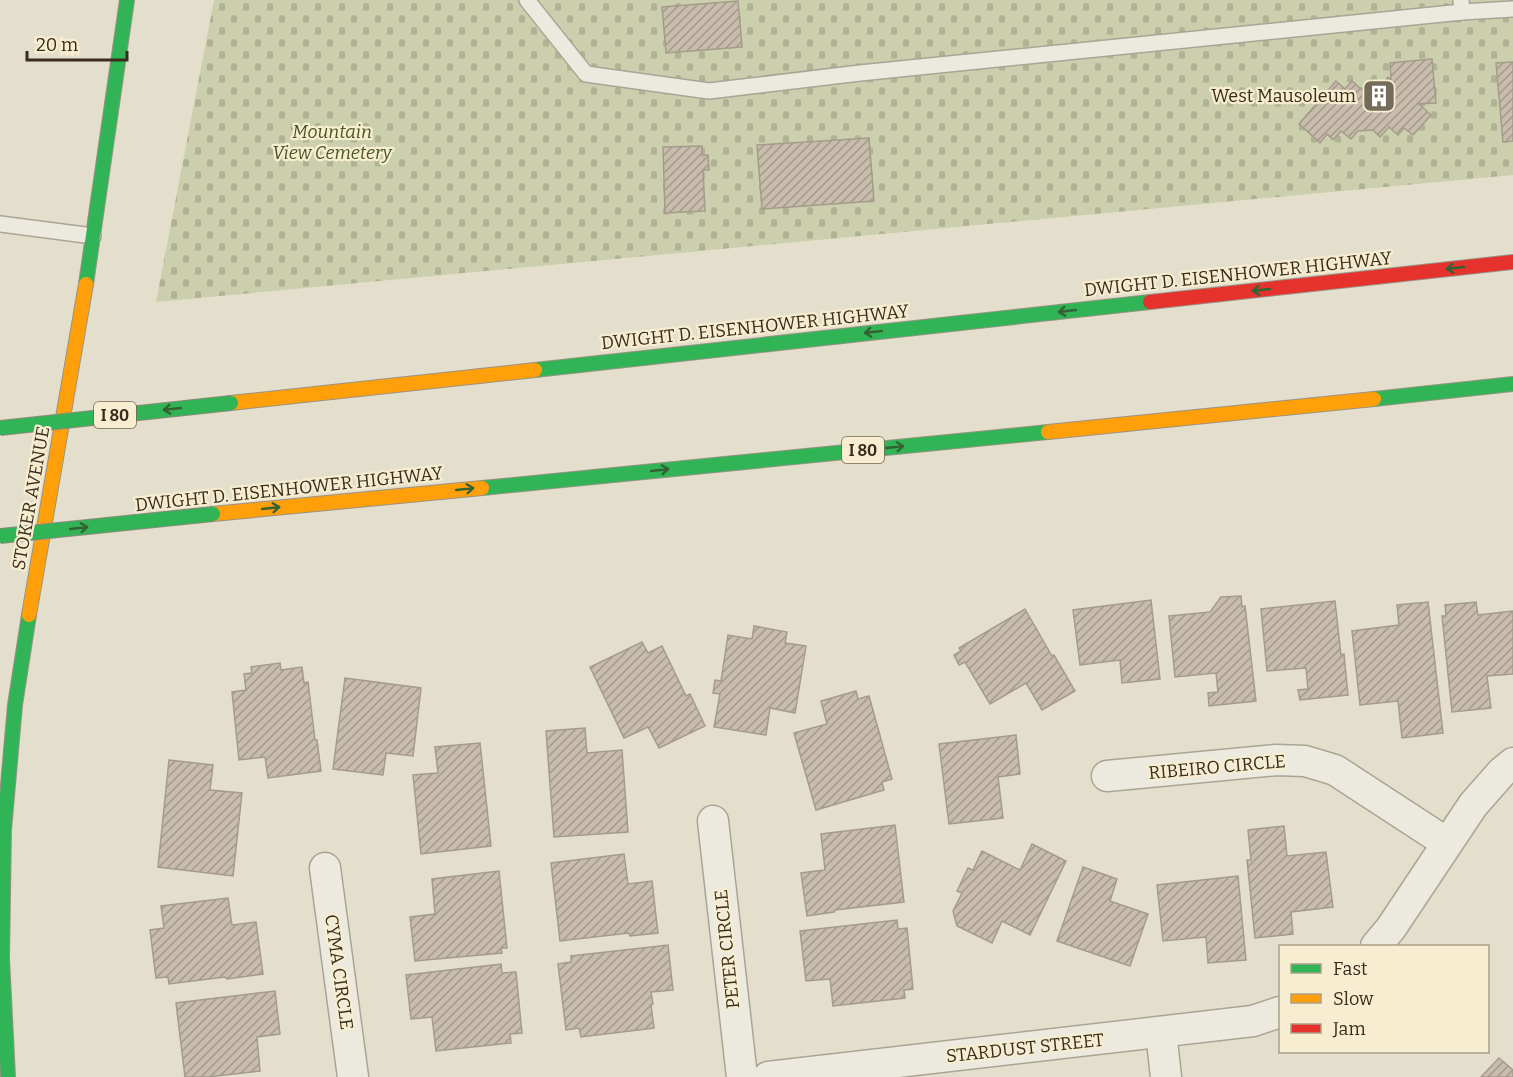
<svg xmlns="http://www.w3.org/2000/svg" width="1513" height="1077" font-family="Bitter,serif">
<defs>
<pattern id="cemetery-stones" width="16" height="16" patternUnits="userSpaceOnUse" patternTransform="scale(1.5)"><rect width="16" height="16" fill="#cccfad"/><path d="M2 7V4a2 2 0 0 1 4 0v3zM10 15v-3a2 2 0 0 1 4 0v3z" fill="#b0b294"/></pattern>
<pattern id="building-hatch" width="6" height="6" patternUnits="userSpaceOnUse" patternTransform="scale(1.5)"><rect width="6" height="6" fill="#c8bdac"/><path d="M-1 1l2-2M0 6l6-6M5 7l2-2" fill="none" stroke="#a39a8b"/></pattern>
</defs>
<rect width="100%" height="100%" fill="#e4dfcc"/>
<path fill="url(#cemetery-stones)" d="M 214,0 L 1513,0 L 1513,175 L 156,302 Z"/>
<g fill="url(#building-hatch)" stroke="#a59b8b" stroke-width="1.5">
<path d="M 738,1 L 742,47 L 666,53 L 662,7 Z"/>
<path d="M 1432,59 L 1436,103 L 1419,104 L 1431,115 L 1413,135 L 1404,128 L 1398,135 L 1389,127 L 1380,137 L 1373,130 L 1358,131 L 1351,139 L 1341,131 L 1333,140 L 1327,134 L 1320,143 L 1299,124 L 1336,81 L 1345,89 L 1352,81 L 1362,90 L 1370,80 L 1379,88 L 1388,77 L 1391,80 L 1390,63 Z"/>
<path d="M 1513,62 L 1513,141 L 1503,142 L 1496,63 Z"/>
<path d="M 869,138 L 874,201 L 762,209 L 757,145 Z"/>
<path d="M 702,146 L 702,155 L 708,155 L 709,170 L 703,170 L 705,211 L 665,213 L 663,147 Z"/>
<path d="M 1241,596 L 1242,607 L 1245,606 L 1256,701 L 1209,706 L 1208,693 L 1218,692 L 1216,673 L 1175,677 L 1169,616 L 1210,612 L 1221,597 Z"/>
<path d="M 1151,600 L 1160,679 L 1122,683 L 1120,660 L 1080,665 L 1073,610 Z"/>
<path d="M 1335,601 L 1341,655 L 1344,654 L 1348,695 L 1300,700 L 1298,690 L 1308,689 L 1306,668 L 1267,671 L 1261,609 Z"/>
<path d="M 1428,602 L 1443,733 L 1402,738 L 1398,701 L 1360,705 L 1352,631 L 1399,625 L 1397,605 Z"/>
<path d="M 1476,602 L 1478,615 L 1513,611 L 1513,674 L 1487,676 L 1491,708 L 1452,712 L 1442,616 L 1446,616 L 1445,605 Z"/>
<path d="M 1025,609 L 1052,656 L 1054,655 L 1075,691 L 1042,710 L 1026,683 L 990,704 L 965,662 L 959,665 L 954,655 L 961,651 L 959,648 Z"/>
<path d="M 754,626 L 787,632 L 785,643 L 806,646 L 795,713 L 770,708 L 766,735 L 714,727 L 720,694 L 713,693 L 715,680 L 721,681 L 728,635 L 752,639 Z"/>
<path d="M 642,642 L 648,653 L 662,646 L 686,696 L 690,694 L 705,726 L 659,748 L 648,727 L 624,738 L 590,667 Z"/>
<path d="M 280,663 L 281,670 L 302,667 L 304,683 L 308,682 L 315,740 L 317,740 L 321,771 L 268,778 L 265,757 L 239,760 L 232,692 L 246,690 L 244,674 L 252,673 L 251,667 Z"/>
<path d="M 345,678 L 421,688 L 413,756 L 386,753 L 383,775 L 333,769 Z"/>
<path d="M 856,691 L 858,699 L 869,696 L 892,779 L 882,782 L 884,790 L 816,810 L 794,733 L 827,724 L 821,701 Z"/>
<path d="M 585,728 L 587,753 L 622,750 L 628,832 L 554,837 L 546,731 Z"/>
<path d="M 1016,735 L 1020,774 L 998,777 L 1003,818 L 949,824 L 939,744 Z"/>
<path d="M 480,743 L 491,846 L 421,854 L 413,775 L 438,773 L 435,747 Z"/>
<path d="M 169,760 L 213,765 L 210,790 L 242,793 L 233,876 L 158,867 Z"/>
<path d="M 895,825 L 904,902 L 835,910 L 834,912 L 807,916 L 801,873 L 825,870 L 821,834 Z"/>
<path d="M 1284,826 L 1287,856 L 1326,852 L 1333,907 L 1291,912 L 1293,934 L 1255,938 L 1247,860 L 1251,860 L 1248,830 Z"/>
<path d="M 1032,844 L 1066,861 L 1030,935 L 1002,921 L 992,943 L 957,926 L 953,911 L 962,893 L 957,891 L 968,868 L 973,870 L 982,851 L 1020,870 Z"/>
<path d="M 624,854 L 628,884 L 652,881 L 658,933 L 630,936 L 629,933 L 560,941 L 551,863 Z"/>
<path d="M 1083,867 L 1117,879 L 1110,901 L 1148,914 L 1130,966 L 1057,941 Z"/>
<path d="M 499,871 L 507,948 L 501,948 L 502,953 L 415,961 L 410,917 L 435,914 L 432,879 Z"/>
<path d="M 1238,876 L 1246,960 L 1208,963 L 1206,937 L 1163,941 L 1157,885 Z"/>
<path d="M 228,898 L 232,925 L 256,922 L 263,974 L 227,979 L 225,977 L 169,984 L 168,977 L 156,978 L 150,930 L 164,928 L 161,906 Z"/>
<path d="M 897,920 L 898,929 L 907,928 L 913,989 L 904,990 L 905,998 L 833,1006 L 830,979 L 806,981 L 800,931 Z"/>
<path d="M 668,945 L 673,990 L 651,992 L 653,1004 L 651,1005 L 654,1028 L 581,1037 L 579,1028 L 566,1030 L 558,964 L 571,962 L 571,956 Z"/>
<path d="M 501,964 L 502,973 L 516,972 L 522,1033 L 510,1034 L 511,1043 L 436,1051 L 432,1017 L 411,1019 L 406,975 Z"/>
<path d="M 275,991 L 280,1034 L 257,1037 L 260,1071 L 208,1077 L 185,1077 L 176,1003 Z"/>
<path d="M 1499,1058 L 1513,1070 L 1513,1077 L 1481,1077 Z"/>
</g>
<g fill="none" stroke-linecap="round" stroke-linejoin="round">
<defs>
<g id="lane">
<path d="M 527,0 L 586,74 L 709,91 L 860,73 L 1462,12"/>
<path d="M 1461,0 L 1462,12 L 1513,9"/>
<path d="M 0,224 L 93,236"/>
</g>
<g id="street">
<path d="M 1107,776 L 1276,760 L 1305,761 L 1335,770 L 1447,843"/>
<path d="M 713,821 L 742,1077"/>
<path d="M 325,868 L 353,1077"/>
<path d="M 1376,946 L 1391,928 L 1473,805 L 1502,772 L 1513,763"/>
<path d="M 1161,1032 L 1166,1077"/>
<path d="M 768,1077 L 1253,1021 L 1280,1012"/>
</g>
<g id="fast">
<path d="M 86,284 L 127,0"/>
<path d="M 535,370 L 1150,302"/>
<path d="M 1374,399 L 1513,384"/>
<path d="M 482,488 L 1048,432"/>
<path d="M 8,1077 L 2,958 L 4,830 L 15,705 L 29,615"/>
</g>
<g id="slow">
<path d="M 231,403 L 535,370"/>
<path d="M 1048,432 L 1374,399"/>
<path d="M 213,514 L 482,488"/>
<path d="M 29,615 L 86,284"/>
</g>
<path id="jam" d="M 1150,302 L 1513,262"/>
</defs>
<use href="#lane" stroke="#aaa495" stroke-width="18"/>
<use href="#street" stroke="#aaa495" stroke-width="33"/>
<use href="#fast" stroke="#999385" stroke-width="16"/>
<use href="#slow" stroke="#999385" stroke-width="16"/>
<use href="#jam" stroke="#999385" stroke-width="16"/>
<use href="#lane" stroke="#ece9de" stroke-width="15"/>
<use href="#street" stroke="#ece9de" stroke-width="30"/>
<use href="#fast" stroke="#30b455" stroke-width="14"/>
<use href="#slow" stroke="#ff9f0a" stroke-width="14"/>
<use href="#jam" stroke="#e5322d" stroke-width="14"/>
<defs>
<g id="fast-bridge">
<path d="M 0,428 L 231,403"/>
<path d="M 0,536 L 213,514"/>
</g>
</defs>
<use href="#fast-bridge" stroke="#8f897c" stroke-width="16" stroke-linecap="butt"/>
<use href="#fast-bridge" stroke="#30b455" stroke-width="14"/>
</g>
<defs><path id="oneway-shaft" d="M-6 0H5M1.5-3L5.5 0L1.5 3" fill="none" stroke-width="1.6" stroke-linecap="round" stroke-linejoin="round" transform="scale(1.5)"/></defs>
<g stroke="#356233">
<use href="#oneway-shaft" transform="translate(1455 268) rotate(174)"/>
<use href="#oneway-shaft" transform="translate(1261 290) rotate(174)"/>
<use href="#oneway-shaft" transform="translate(1067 311) rotate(174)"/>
<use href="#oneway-shaft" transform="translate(873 332) rotate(174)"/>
<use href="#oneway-shaft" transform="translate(172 409) rotate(174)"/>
<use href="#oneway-shaft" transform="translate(895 447) rotate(-6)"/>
<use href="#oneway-shaft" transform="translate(660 470) rotate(-6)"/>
<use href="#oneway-shaft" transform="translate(465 489) rotate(-6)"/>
<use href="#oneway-shaft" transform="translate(271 508) rotate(-6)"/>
<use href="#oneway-shaft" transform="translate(79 528) rotate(-6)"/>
</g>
<defs>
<symbol id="building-square" viewBox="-11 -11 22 22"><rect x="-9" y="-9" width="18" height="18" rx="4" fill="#756b5a" stroke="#f7eed1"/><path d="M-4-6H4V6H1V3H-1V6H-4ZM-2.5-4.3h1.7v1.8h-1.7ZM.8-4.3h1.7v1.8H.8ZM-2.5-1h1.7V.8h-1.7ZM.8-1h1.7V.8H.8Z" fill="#fff"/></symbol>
</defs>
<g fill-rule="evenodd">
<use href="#building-square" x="1360" y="77" width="38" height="38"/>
</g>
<g text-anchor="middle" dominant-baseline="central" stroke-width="4.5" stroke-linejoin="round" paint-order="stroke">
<g fill="#f7eed1" stroke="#726653" stroke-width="1.5">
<rect x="94" y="402" width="42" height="26" rx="4.5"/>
<rect x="842" y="437" width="42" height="26" rx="4.5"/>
</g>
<g font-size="16" font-weight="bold" fill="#392c1d">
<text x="115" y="415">I 80</text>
<text x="863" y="450">I 80</text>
</g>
<g font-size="18" fill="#392c1d" stroke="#f7eed1" text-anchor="end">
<text x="1356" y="96">West Mausoleum</text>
</g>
<g font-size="18" font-style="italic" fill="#455623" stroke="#f7eed1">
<text x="332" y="132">Mountain<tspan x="332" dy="21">View Cemetery</tspan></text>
</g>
<g font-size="18" fill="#392c1d" stroke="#f7eed1">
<text transform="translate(1238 274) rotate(-6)">DWIGHT D. EISENHOWER HIGHWAY</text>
<text transform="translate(755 327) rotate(-6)">DWIGHT D. EISENHOWER HIGHWAY</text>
<text transform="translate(289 489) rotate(-6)">DWIGHT D. EISENHOWER HIGHWAY</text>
<text transform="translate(31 498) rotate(-80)">STOKER AVENUE</text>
<text transform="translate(1217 767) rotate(-5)">RIBEIRO CIRCLE</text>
<text transform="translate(727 949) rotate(-96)">PETER CIRCLE</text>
<text transform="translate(339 972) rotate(82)">CYMA CIRCLE</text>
<text transform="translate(1025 1048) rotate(-6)">STARDUST STREET</text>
</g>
</g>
<rect x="1279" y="945" width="210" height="108" fill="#f7eed1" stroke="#aba089" stroke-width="1.5"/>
<rect x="1291" y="964" width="30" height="9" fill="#30b455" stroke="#aba089" stroke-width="1.5"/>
<text x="1333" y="975" font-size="18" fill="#392c1d">Fast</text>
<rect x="1291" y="994" width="30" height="9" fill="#ff9f0a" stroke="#aba089" stroke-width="1.5"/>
<text x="1333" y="1005" font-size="18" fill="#392c1d">Slow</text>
<rect x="1291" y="1024" width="30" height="9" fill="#e5322d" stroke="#aba089" stroke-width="1.5"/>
<text x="1333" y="1035" font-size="18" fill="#392c1d">Jam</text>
<path d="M27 51v9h100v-9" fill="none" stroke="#392c1d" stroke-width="3"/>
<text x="36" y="51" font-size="18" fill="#392c1d" stroke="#f7eed1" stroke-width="4.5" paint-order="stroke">20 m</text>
</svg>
